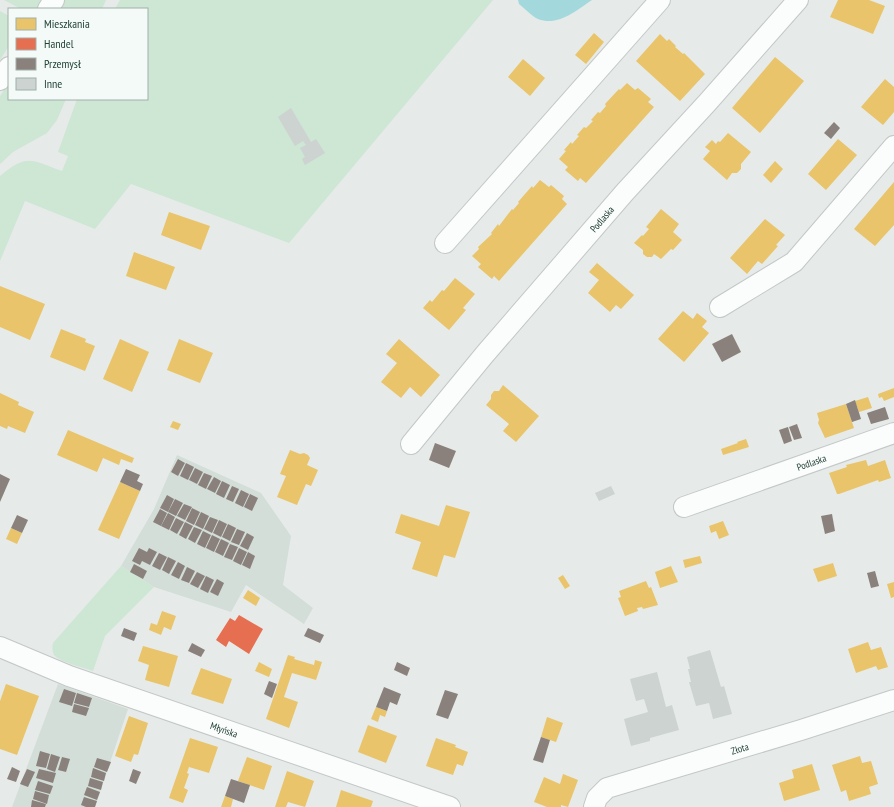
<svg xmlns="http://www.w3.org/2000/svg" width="894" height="807" font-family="'PT Sans Narrow',sans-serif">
<rect width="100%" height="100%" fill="#e6ebe9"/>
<g fill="#d3ded8">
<path d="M 177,455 L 261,493 L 291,536 L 283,585 L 313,608 L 304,624 L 246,585 L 231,612 L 154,587 L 121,566 L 154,509 Z"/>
<path d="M 58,684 L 128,709 L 95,807 L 12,807 Z"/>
</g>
<g fill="#cee6d4">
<path d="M 4,0 L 49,0 L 43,9 L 21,9 Z"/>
<path d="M 64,0 L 106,0 L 102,9 L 58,9 Z"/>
<path d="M 120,0 L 493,0 L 289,243 L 131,184 L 95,229 L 25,201 L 0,261 L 0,176 C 27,153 31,160 62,171 L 68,156 L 58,152 L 77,99 L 147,99 L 147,9 L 115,9 Z"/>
<path d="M 0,11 L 9,16 L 9,46 L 0,60 Z"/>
<path d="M 9,83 L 9,99 L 66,99 L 57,120 L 47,133 L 13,152 L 0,164 L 0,96 Z"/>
<path d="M 121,566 L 154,587 L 105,636 L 93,671 C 85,668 59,662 54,655 C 52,651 52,646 53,643 Z"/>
</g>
<path fill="#a3d9dd" d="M 518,0 L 592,0 C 577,10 558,27 538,19 C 533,17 524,8 519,4 Z"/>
<g fill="#e9c46a">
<path d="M 838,0 L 869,0 L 885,6 L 873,34 L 830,17 Z"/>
<path d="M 594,33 L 604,42 L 586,64 L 575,55 Z"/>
<path d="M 660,34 L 667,41 L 669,39 L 676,46 L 675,47 L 683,54 L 684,53 L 705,74 L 680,101 L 636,61 Z"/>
<path d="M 775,57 L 804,81 L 760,133 L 732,108 Z"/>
<path d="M 523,59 L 545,78 L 530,96 L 508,77 Z"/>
<path d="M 885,79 L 894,87 L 894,112 L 883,125 L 861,107 Z"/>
<path d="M 627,83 L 635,90 L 638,88 L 651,99 L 648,102 L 654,107 L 586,183 L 580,178 L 578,181 L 565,170 L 568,167 L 559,159 L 566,151 L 564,150 L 571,142 L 572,144 L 579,136 L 577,135 L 584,127 L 586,128 L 593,121 L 591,120 L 598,112 L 600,113 L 606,106 L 605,104 L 619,89 L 620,90 Z"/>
<path d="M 728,133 L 751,152 L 741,164 L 741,169 L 737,173 L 732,173 L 727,180 L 703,159 L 710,151 L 705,147 L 712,140 L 716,144 L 718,141 L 720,142 Z"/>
<path d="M 838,139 L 857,155 L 826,190 L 808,174 Z"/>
<path d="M 775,161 L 783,169 L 771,183 L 763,175 Z"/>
<path d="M 540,180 L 549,187 L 551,185 L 564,196 L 562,199 L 567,204 L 499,281 L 494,276 L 492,279 L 478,267 L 481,264 L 472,256 L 479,249 L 478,247 L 492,234 L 491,233 L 498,224 L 499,226 L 512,209 L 513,210 L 519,203 L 518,202 L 532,186 L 533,188 Z"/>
<path d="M 894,182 L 894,225 L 875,246 L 854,229 Z"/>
<path d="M 661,209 L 679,224 L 673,232 L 682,240 L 673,250 L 671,249 L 661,259 L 654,254 L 652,257 L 647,257 L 643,254 L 643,250 L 634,243 L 642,235 L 643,236 L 649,229 L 646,227 Z"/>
<path d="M 169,212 L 210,226 L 201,250 L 161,235 Z"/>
<path d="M 765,219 L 785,235 L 776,245 L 778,246 L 762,264 L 758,261 L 747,274 L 730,258 Z"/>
<path d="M 134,252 L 175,267 L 166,290 L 126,276 Z"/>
<path d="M 597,263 L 634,295 L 621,309 L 616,305 L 610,312 L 588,293 L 599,280 L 589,272 Z"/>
<path d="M 455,278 L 475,294 L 463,308 L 466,310 L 449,330 L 423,308 L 430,300 L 432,302 L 442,290 L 444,291 Z"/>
<path d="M 0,286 L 45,304 L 30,340 L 0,327 Z"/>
<path d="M 683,311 L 693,319 L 697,313 L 707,321 L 702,327 L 709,333 L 684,362 L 658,339 Z"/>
<path d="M 61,329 L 86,339 L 85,342 L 95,346 L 85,371 L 50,357 Z"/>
<path d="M 120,339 L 149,352 L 132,392 L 103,379 Z"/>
<path d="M 179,339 L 213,353 L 200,383 L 167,370 Z"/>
<path d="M 399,339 L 440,375 L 421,397 L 410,387 L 401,398 L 381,382 L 397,363 L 386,354 Z"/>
<path d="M 503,385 L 539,416 L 516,442 L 503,431 L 509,424 L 486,405 L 491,399 L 491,395 L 494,391 L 499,391 Z"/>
<path d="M 894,388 L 894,397 L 884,401 L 882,397 L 879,398 L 878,394 Z"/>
<path d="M 0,393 L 19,402 L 18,405 L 34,412 L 25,433 L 8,426 L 7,429 L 0,426 Z"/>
<path d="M 868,397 L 872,408 L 859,412 L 855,401 Z"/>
<path d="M 846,404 L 854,428 L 825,438 L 818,423 L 819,420 L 817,413 Z"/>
<path d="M 173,421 L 181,424 L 178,430 L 170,427 Z"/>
<path d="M 68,430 L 134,458 L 132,463 L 121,459 L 119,465 L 103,458 L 97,472 L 57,455 Z"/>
<path d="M 746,439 L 749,447 L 723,455 L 721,449 L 738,443 L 737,442 Z"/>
<path d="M 290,450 L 300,454 L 304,453 L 308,455 L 310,458 L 307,465 L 318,470 L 311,486 L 306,484 L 297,505 L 277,497 L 286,476 L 280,474 Z"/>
<path d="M 866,460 L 868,466 L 885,460 L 891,478 L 879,482 L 878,480 L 839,494 L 837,494 L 829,473 L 847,467 L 846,465 Z"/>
<path d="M 120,482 L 140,491 L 119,539 L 98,530 Z"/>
<path d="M 446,505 L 470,512 L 455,558 L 444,555 L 437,577 L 412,569 L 421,542 L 395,533 L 401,514 L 439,526 Z"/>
<path d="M 723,521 L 729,535 L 719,539 L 716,531 L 711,533 L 709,526 Z"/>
<path d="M 11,528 L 22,533 L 17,544 L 6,539 Z"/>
<path d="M 700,556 L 702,563 L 685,568 L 683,560 Z"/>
<path d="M 833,563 L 837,576 L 818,582 L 813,569 Z"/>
<path d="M 671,566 L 678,582 L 660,588 L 655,572 Z"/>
<path d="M 563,575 L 570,586 L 565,589 L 558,578 Z"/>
<path d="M 646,581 L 649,588 L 651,587 L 658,605 L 643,609 L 642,607 L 637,608 L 638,611 L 625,616 L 618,598 L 621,597 L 619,591 Z"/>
<path d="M 894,582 L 894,597 L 891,598 L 887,584 Z"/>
<path d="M 248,590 L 260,598 L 256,606 L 243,598 Z"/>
<path d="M 162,611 L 176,616 L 171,630 L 164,627 L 161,635 L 149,630 L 151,623 L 157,625 Z"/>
<path d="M 868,642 L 871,650 L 881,647 L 888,667 L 878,670 L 876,666 L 856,673 L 848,649 Z"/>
<path d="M 143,646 L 178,656 L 169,687 L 145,680 L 149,665 L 138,661 Z"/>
<path d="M 288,655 L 295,657 L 294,659 L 314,665 L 315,660 L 322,662 L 316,680 L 292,673 L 284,697 L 298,702 L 289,728 L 266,719 Z"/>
<path d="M 259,662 L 272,669 L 269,677 L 255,671 Z"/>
<path d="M 201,668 L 232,679 L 223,704 L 191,694 Z"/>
<path d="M 6,684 L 39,696 L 17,755 L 0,749 L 0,701 Z"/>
<path d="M 376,707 L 387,711 L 385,717 L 380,715 L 378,722 L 371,719 Z"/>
<path d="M 129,716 L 148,723 L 138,755 L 134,754 L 131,762 L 115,756 Z"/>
<path d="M 547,717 L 563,723 L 556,742 L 541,737 Z"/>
<path d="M 368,725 L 397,736 L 386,763 L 358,752 Z"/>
<path d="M 190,738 L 218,747 L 209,773 L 189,767 L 187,773 L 189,774 L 184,788 L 188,790 L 183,803 L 169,798 Z"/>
<path d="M 436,738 L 456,745 L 455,747 L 468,752 L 463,766 L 457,764 L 453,775 L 426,766 Z"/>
<path d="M 860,756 L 862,763 L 871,761 L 878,784 L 869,787 L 871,794 L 849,801 L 846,790 L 841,792 L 832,765 Z"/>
<path d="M 247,757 L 272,766 L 264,790 L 238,781 Z"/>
<path d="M 812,764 L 820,790 L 784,801 L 779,783 L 794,778 L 792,770 Z"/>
<path d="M 287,771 L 314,781 L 305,807 L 288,802 L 286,807 L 275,807 Z"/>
<path d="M 563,774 L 578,780 L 568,807 L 561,805 L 561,807 L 547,807 L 534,802 L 544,777 L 560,784 Z"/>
<path d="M 341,790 L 373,801 L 371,807 L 336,807 Z"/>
<path d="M 225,796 L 233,799 L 231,807 L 221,807 Z"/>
</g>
<path fill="#e76f51" d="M 239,615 L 263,629 L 249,654 L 229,641 L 226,647 L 216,640 L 230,618 L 235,621 Z"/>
<g fill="#8a817c">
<path d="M 834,122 L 840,128 L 831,139 L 824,133 Z"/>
<path d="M 732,334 L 741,352 L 722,362 L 712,344 Z"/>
<path d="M 855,400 L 861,419 L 852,422 L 846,404 Z"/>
<path d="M 885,407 L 889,419 L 871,424 L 867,413 Z"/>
<path d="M 797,424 L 802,438 L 794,440 L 789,427 Z"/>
<path d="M 788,427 L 792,441 L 784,444 L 779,430 Z"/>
<path d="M 435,443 L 456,451 L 449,468 L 429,460 Z"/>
<path d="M 178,459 L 185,463 L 178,476 L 171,472 Z"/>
<path d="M 186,463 L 194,467 L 188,480 L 180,476 Z"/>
<path d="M 195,468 L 203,472 L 197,484 L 189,480 Z"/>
<path d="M 126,469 L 140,475 L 137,481 L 143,484 L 140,491 L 120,482 Z"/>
<path d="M 204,473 L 212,476 L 206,489 L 198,485 Z"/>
<path d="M 0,474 L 10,479 L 0,502 Z"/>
<path d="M 214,477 L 221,481 L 215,493 L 207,489 Z"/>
<path d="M 222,481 L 230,485 L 224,498 L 216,494 Z"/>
<path d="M 232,486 L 239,489 L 233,502 L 226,499 Z"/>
<path d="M 241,490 L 249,494 L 243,507 L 235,503 Z"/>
<path d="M 250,494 L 258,498 L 252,511 L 244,507 Z"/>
<path d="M 167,495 L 174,499 L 168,512 L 160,508 Z"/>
<path d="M 175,499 L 183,503 L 176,516 L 168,512 Z"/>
<path d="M 184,504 L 192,507 L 185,520 L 177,516 Z"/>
<path d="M 192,508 L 200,512 L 194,525 L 186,521 Z"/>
<path d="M 160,509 L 167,513 L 161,526 L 153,522 Z"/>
<path d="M 201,512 L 209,516 L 203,529 L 195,525 Z"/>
<path d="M 168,513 L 175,517 L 169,530 L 161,526 Z"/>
<path d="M 832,514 L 835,531 L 825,534 L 821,516 Z"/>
<path d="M 17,515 L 28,520 L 22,533 L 11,528 Z"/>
<path d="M 210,517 L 218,520 L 212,533 L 204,529 Z"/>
<path d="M 176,518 L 184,522 L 177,534 L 170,530 Z"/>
<path d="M 219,520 L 227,524 L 221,537 L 213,533 Z"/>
<path d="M 185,522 L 193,526 L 186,539 L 179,535 Z"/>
<path d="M 228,524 L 236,528 L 230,541 L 222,537 Z"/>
<path d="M 194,527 L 202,530 L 195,543 L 188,539 Z"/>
<path d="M 237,529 L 245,532 L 239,545 L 231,542 Z"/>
<path d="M 203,531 L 211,535 L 205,548 L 197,544 Z"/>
<path d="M 247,533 L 254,537 L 248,550 L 240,546 Z"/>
<path d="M 212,535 L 220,539 L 214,552 L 206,548 Z"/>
<path d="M 221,539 L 229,543 L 223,556 L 215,552 Z"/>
<path d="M 230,544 L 238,547 L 232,560 L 224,557 Z"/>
<path d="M 139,548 L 147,552 L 149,548 L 157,552 L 150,565 L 142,561 L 140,565 L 132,561 Z"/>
<path d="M 239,548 L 247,552 L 241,565 L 233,561 Z"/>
<path d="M 248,552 L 255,556 L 250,569 L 242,565 Z"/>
<path d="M 159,553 L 167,557 L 160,570 L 152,566 Z"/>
<path d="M 168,557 L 176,561 L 169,574 L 162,570 Z"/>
<path d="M 178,562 L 185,566 L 179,579 L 171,575 Z"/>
<path d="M 134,564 L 147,571 L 143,579 L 130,572 Z"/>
<path d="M 187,567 L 195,571 L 189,583 L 181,580 Z"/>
<path d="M 875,571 L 879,586 L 871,588 L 867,573 Z"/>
<path d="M 197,572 L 205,576 L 198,588 L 190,584 Z"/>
<path d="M 206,576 L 214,580 L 208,593 L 200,589 Z"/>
<path d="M 217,579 L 224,583 L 218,596 L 210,592 Z"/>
<path d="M 124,628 L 137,633 L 134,641 L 121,636 Z"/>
<path d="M 308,628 L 324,635 L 320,643 L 304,636 Z"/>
<path d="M 192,643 L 205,650 L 201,657 L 188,651 Z"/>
<path d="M 397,662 L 410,668 L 407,676 L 394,670 Z"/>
<path d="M 269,681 L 277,684 L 272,698 L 264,694 Z"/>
<path d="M 384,687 L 401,694 L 397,705 L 390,702 L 387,711 L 376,707 Z"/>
<path d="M 64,689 L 76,693 L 72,706 L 59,702 Z"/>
<path d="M 445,690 L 458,694 L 448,719 L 436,715 Z"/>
<path d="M 77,693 L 92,698 L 89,707 L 74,703 Z"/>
<path d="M 74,704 L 89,708 L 86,716 L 72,712 Z"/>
<path d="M 541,737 L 550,740 L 543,763 L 533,760 Z"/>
<path d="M 40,751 L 50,754 L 46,768 L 36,766 Z"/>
<path d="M 51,754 L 60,757 L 55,772 L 47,769 Z"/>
<path d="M 62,757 L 70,759 L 66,772 L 58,770 Z"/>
<path d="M 97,758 L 111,762 L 107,772 L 94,767 Z"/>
<path d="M 12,767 L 20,771 L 16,782 L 7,779 Z"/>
<path d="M 93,768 L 106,773 L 104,781 L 91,777 Z"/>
<path d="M 27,769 L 35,772 L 28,787 L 20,784 Z"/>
<path d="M 39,769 L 56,773 L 53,783 L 36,778 Z"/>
<path d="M 133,769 L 141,772 L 136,784 L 129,781 Z"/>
<path d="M 90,778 L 103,782 L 101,790 L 88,786 Z"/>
<path d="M 231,779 L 250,785 L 244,803 L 225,796 Z"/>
<path d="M 38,781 L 53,786 L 50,794 L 35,790 Z"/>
<path d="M 87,787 L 100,792 L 97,800 L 84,795 Z"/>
<path d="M 35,791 L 49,795 L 47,804 L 33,799 Z"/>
<path d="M 84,797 L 97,801 L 95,807 L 86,807 L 81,805 Z"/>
<path d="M 32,800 L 46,804 L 45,807 L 31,807 Z"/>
</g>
<g fill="#ccd3d0">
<path d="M 291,108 L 311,142 L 316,139 L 325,153 L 305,165 L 302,159 L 305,157 L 300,148 L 306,145 L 303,141 L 295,146 L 278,117 Z"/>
<path d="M 611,486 L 615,494 L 599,501 L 595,493 Z"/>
<path d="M 710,650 L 721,687 L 724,686 L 732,714 L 713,719 L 709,703 L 696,706 L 689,682 L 691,682 L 688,669 L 690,669 L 687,657 Z"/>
<path d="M 657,672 L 666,707 L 672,705 L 679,730 L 650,738 L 650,741 L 631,746 L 624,719 L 648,712 L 644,699 L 636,701 L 630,679 Z"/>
</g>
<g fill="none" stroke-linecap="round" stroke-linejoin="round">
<defs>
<g id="minor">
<path d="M 48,9 L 54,0"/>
<path d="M 0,80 L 9,67"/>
<path d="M 445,243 L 660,0"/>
<path d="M 720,307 L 794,262 L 894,146"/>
<path id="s1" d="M 411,444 L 485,354 L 625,192 L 707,103 L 798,0"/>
<path id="s2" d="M 684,507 L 894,433"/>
<path id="s3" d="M 0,647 L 69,676 L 450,807"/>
<path id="s4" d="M 594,807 L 597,798 L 607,788 L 801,730 L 894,700"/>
</g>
</defs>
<use href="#minor" stroke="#c3c8c6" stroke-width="22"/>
<use href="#minor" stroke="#fbfcfc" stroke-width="20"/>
</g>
<g text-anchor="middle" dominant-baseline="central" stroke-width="4" stroke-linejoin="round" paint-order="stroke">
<g font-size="10" fill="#214237" stroke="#f4faf7">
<text stroke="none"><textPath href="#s1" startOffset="295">Podlaska</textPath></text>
<text stroke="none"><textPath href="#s2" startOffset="135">Podlaska</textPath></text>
<text stroke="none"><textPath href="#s3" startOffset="239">Młyńska</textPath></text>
<text stroke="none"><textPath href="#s4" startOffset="162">Złota</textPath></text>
</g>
</g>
<rect x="8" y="8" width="140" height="92" fill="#f4faf7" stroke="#a0b0aa"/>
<rect x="16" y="18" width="20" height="12" fill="#e9c46a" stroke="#a0b0aa"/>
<text x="44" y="28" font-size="12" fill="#214237">Mieszkania</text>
<rect x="16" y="38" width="20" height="12" fill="#e76f51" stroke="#a0b0aa"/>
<text x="44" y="48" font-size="12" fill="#214237">Handel</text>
<rect x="16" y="58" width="20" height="12" fill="#8a817c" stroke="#a0b0aa"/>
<text x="44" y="68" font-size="12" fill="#214237">Przemysł</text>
<rect x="16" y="78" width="20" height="12" fill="#ccd3d0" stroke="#a0b0aa"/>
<text x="44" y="88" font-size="12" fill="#214237">Inne</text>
</svg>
